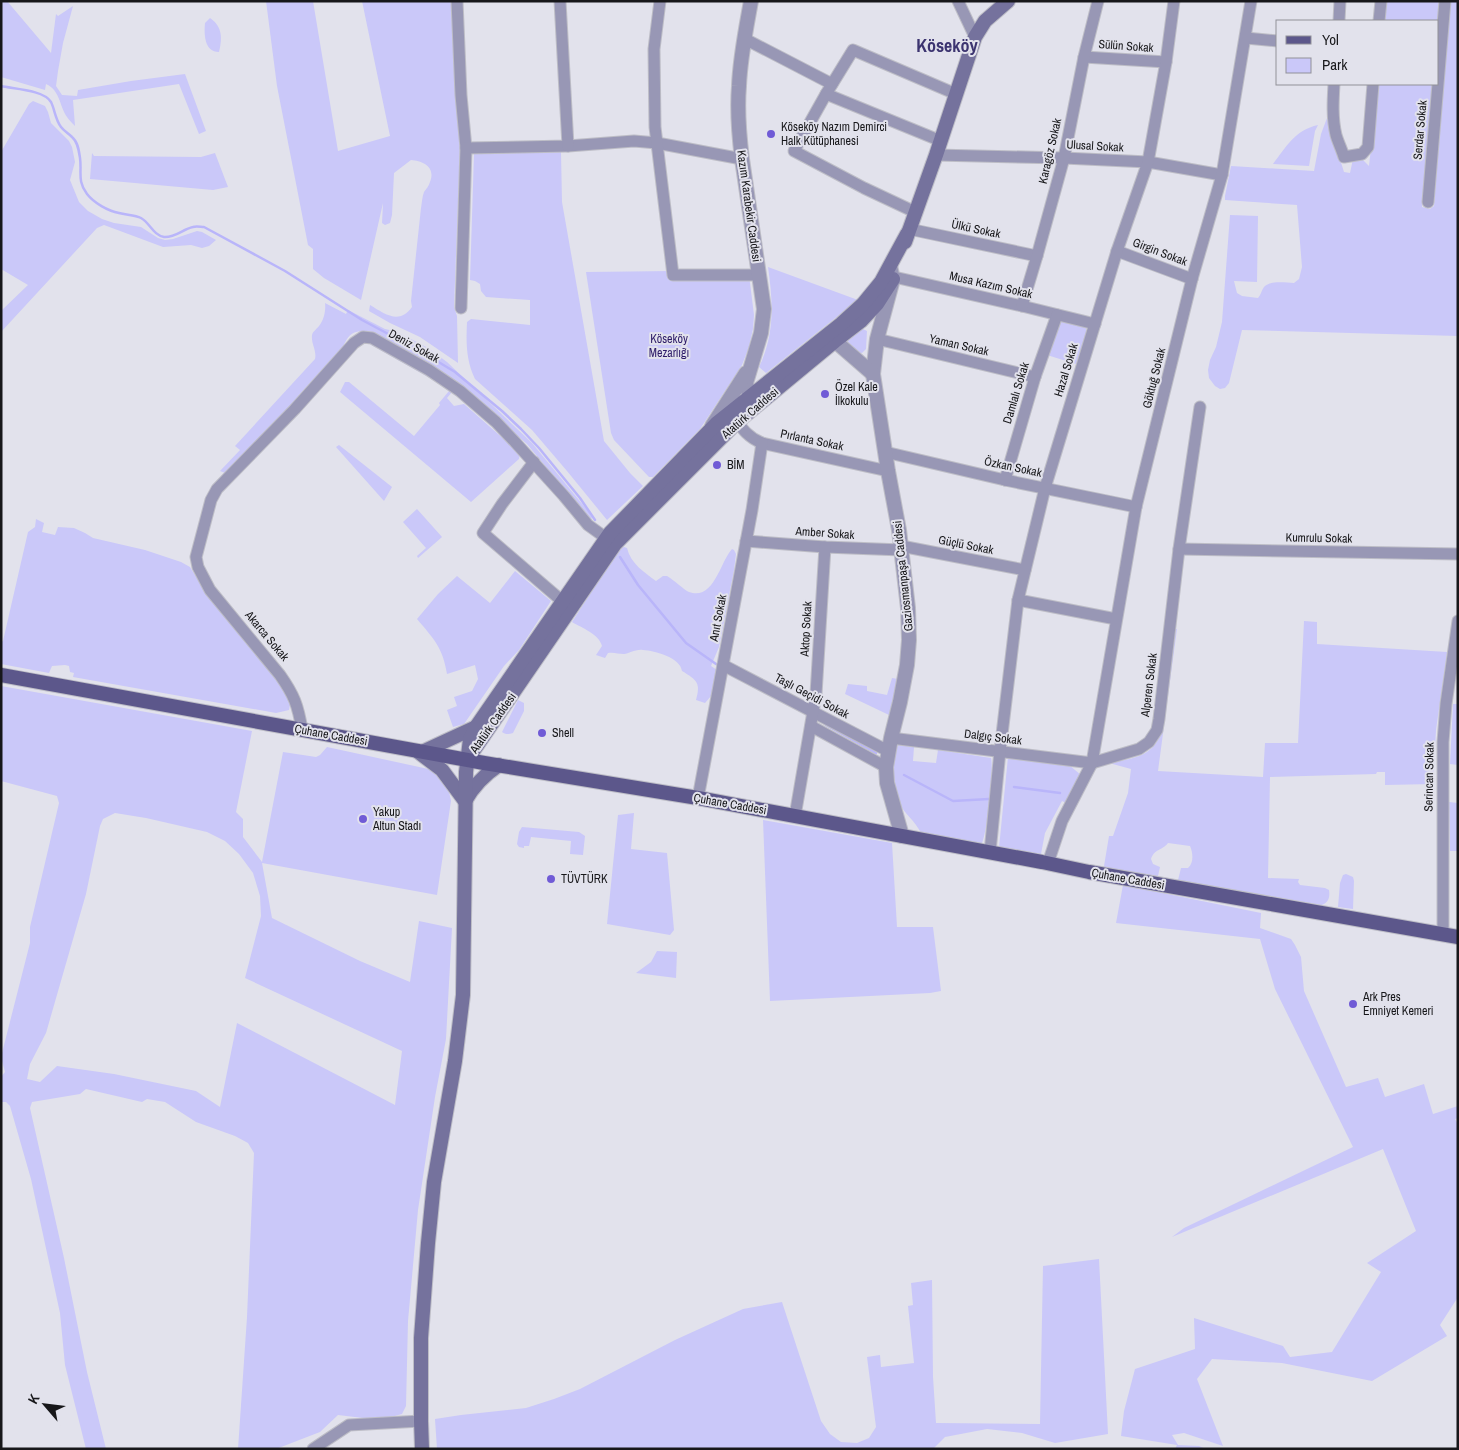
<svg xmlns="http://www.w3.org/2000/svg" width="1459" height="1450" font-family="'Archivo Narrow',sans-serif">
<rect width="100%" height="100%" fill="#e2e2ec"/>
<g fill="#cac8f9" fill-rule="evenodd">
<path d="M 1,1 L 7,1 L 51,53 L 56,14 L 58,16 L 73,6 L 63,43 L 58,71 L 56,86 L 62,95 L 77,96 L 78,90 L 131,81 L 185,74 L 206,131 L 199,134 L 179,84 L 73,100 L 75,126 C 72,123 69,120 67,117 C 59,105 60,90 46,84 L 45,90 L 1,77 Z"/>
<path d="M 266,1 L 313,1 L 338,151 L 390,136 L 362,1 L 451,1 L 460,147 L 454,307 L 457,316 L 458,363 L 420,337 L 390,323 L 369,311 L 370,305 C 385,314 399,325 412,307 L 411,301 L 421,208 C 422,203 422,197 424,192 C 426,189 429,186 430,182 C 436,167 423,161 411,160 L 394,173 L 392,215 L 390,223 L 385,225 L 382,223 L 383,203 L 361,300 L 324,278 L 313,269 L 313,249 L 308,245 L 277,86 Z"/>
<path d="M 1385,1 L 1441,1 L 1438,21 L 1383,21 Z"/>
<path d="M 1450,1 L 1458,1 L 1458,336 L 1242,330 L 1229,383 L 1225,388 L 1220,389 L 1215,386 L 1209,378 L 1208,370 L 1210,360 L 1216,347 L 1222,322 L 1230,215 L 1258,216 L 1257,282 L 1234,281 L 1237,293 L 1242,296 L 1258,298 C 1261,295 1261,291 1264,287 C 1270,280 1286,283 1294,283 L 1299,279 L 1302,267 L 1297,205 L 1225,200 L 1225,196 L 1231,166 L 1314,171 L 1321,134 L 1327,118 L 1344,172 L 1350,173 L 1353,159 L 1361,158 L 1369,166 L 1378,84 L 1433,84 L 1422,207 L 1430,209 L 1434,206 Z"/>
<path d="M 210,18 C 223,27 222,39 219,52 C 204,52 204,34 205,23 Z"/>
<path d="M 33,101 L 45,106 L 48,112 L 51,123 L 69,141 L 72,147 L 75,162 L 70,180 L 79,202 L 88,211 L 102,219 L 114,223 L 141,227 L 158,238 L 165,240 L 173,239 L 197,231 L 202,232 L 216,240 L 209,246 L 202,248 L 191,245 L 163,247 L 104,225 L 97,228 L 1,332 L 1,311 L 28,285 L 1,269 L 1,152 L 29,104 Z"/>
<path d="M 1318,125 L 1315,131 L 1309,166 L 1273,164 C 1286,147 1295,130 1318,125 Z"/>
<path d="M 561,152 L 562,202 L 604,441 L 630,473 L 643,486 L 607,520 L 567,471 L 532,430 L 475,379 C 466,361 466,342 467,322 L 471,319 L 530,325 L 530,300 L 486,297 L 481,291 L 480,284 L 475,281 L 470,280 L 474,154 Z"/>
<path d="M 92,153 L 94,156 L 201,157 L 215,153 L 228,187 L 213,190 L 90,179 Z"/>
<path d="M 768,267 L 858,300 L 766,373 L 759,367 C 775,334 773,302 768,267 Z"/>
<path d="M 673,271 L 749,275 L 754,315 L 753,329 L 749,347 L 742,365 L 700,429 L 653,477 L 649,477 L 614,440 L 611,433 L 586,272 Z"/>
<path d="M 325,303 L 346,314 L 348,310 L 385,329 L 394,331 L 411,339 L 428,348 L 447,362 L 532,443 L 588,511 L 592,518 L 591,519 L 586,516 L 527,444 L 456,382 L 446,375 L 369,332 C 354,329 348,334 343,347 L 299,395 L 292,408 L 225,473 L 220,471 L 240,450 L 235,446 L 315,359 C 317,351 311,344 312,335 C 313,331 317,329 319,326 C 324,320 326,310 325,303 Z"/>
<path d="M 1062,321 L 1085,327 L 1086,329 L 1086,335 L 1076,364 L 1047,355 L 1060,322 Z"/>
<path d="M 861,328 L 867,331 L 866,349 L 862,353 L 857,352 L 846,341 Z"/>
<path d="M 367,341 L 446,383 L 452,392 L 447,398 L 454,406 L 464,404 L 515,449 L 520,454 L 519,459 L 471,502 L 340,392 L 345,382 L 349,382 L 414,436 L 440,405 L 439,403 L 449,391 L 444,386 L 366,342 Z"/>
<path d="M 339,445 L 392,487 L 384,501 L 336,447 Z"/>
<path d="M 417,509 L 442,537 L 418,558 L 417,556 L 426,548 L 403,522 Z"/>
<path d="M 36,519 L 44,523 L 42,532 L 55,535 L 58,527 L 74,528 L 85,533 L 93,538 L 145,550 L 181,562 L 190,567 L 201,585 L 281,681 L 290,705 L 289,710 L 276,713 L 73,677 L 74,673 L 70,672 L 69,666 L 65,665 L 52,666 L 49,673 L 1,664 L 1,642 L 3,641 L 28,532 L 35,527 Z"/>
<path d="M 624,547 L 627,548 C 631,564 644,572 656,581 L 663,576 L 667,576 C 674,580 684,590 689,592 C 714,601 720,562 732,549 L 734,550 L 736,554 L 734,570 L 719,647 L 711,666 L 720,672 L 711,696 L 705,703 L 696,700 C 701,683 697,680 682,671 C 680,657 655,651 643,650 C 635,649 629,654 624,654 C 618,654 614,652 608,653 L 605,658 L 596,655 L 602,646 C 599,634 582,628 572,622 L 615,555 L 622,548 Z"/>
<path d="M 515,571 L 551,601 L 519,650 L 504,666 L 464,724 L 453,727 L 447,710 L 457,706 L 454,697 L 472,691 L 478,679 L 475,665 L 447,674 C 443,648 434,639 417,619 L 438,594 L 457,576 L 490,603 Z"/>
<path d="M 1304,621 L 1317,622 L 1317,644 L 1447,652 L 1436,730 L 1433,784 L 1385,785 L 1385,772 L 1377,772 L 1376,774 L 1270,777 L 1268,878 L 1299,879 L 1298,882 L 1300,885 L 1325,888 L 1329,890 C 1330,897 1329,902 1322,905 L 1178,880 L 1181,868 L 1188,868 C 1194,863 1193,853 1190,846 L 1168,843 C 1162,851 1155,848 1151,859 L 1153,864 L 1160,867 L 1158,876 L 1105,870 L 1104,866 L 1109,836 L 1113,836 L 1128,793 L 1131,769 L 1109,763 C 1135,758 1155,757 1163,727 L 1176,629 L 1177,629 L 1158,771 L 1263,777 L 1265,743 L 1298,743 Z"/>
<path d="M 892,678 L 898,679 L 896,693 L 889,715 L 845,694 L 848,684 L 867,686 L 867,691 L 887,695 Z"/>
<path d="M 1,686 L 252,731 L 236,812 L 243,819 L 243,837 L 262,862 L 283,752 L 316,757 L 320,755 L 327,747 L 433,770 L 448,787 L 451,801 L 437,895 L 262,863 L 272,918 L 360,961 L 410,982 L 419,921 L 452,928 L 446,1039 L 435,1097 L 418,1210 L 408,1321 L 406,1406 L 402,1414 L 380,1420 L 338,1415 L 320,1432 L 276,1449 L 238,1449 L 247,1317 L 254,1153 L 248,1143 L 235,1136 L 196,1122 L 165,1102 L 147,1099 L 142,1102 L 86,1089 L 80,1094 L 32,1102 L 30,1108 L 64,1258 L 87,1372 L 106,1449 L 86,1449 L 65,1365 L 60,1313 L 31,1179 L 10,1106 L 6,1102 L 1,1102 L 1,1077 L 5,1072 L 1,1057 L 30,943 L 30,927 L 59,803 L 57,796 L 1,781 ZM 115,813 L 146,818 L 207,832 L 225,841 L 239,854 L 253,873 L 260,896 L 261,916 L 245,978 L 402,1051 L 395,1105 L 237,1023 L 220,1107 L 196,1091 L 114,1074 L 57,1066 L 40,1082 L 27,1079 L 30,1064 L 46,1033 L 86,894 L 100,826 L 103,819 Z"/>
<path d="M 518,700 L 524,703 L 524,711 L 513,733 C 509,734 506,735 502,732 Z"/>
<path d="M 1453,704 L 1458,704 L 1458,765 L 1450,764 Z"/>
<path d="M 898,745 L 914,747 L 913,761 L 936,763 L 938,750 L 991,758 C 994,769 987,833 982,843 L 978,844 L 921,833 C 915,821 905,814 898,802 C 890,790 893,758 898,745 Z"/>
<path d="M 1008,757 L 1069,765 L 1081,775 L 1066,803 L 1062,801 L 1045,833 L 1041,854 L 999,848 Z"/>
<path d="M 1449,802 L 1458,803 L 1458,851 L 1450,851 Z"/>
<path d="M 634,813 L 631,849 L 667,853 L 674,930 L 670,935 L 607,924 L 618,815 Z"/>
<path d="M 763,820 L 892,843 L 897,927 L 933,927 L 941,991 L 930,993 L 770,1001 Z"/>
<path d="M 522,827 L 579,832 L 585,836 L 583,855 L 570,854 L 571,841 L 531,837 L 529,846 L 524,846 L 524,848 L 519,847 L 517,844 L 519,832 Z"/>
<path d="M 1346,874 L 1353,877 L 1354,881 L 1353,909 L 1338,907 L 1340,883 L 1343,875 Z"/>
<path d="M 1123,885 L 1261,913 L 1260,928 L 1291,939 L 1295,945 L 1301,957 L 1304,991 L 1346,1087 L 1378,1078 L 1385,1097 L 1424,1084 L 1433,1114 L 1458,1106 L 1458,1118 L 1455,1119 L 1458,1124 L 1458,1297 L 1440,1325 L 1447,1336 L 1372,1381 L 1282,1363 L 1212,1359 L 1197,1379 L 1223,1446 L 1184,1433 L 1172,1435 L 1178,1445 L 1199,1446 L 1206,1449 L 1175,1449 L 1177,1445 L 1121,1436 L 1124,1411 L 1135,1369 L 1195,1349 L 1194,1318 L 1283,1346 L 1290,1357 L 1332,1352 L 1381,1272 L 1367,1263 L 1416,1231 L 1383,1149 L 1172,1237 L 1184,1228 L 1353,1147 L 1275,989 L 1260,939 L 1116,923 Z"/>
<path d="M 657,951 L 677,952 L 676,978 L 636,973 L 651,962 Z"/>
<path d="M 1099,1259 L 1108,1434 L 1055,1443 L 1022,1433 L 987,1429 L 945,1437 L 933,1449 L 437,1449 L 435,1419 L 461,1415 L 526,1408 L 554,1399 L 580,1389 L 675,1340 L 743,1309 L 782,1302 L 821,1421 L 830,1434 L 841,1442 L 857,1443 L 869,1438 L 876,1427 L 867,1357 L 880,1355 L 881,1367 L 914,1363 L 908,1306 L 913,1305 L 911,1283 L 932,1280 L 933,1377 L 936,1423 L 1040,1424 L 1043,1266 Z"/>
</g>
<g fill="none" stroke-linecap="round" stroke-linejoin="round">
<g stroke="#b9b5fa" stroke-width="2.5">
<path d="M 1,86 C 14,89 44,90 51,102 C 55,110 55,119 61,127 C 64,131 68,133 72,137 C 78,142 79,151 80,158 C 82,172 77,181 87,194 C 94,203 108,211 119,213 C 126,215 135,215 141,218 C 150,223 153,235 164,237 C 175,238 183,229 193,227 C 196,226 201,227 204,227 L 285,271 L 362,320 L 422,352 L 455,372 L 502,411 L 521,429 L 539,448 L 580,498 L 595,520"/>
<path d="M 620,557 L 638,585 L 686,643 L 716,664"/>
<path d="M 826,725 L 876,753"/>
<path d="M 904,775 L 953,801 L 989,799"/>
<path d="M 1014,787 L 1060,793"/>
</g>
<defs>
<g id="minor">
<path d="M 457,1 L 461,95 L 466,148 L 568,146 L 634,141 L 657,143 L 742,159"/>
<path d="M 560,1 L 568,146"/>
<path d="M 660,1 L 654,49 L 655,127 L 673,275 L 759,275"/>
<path d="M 958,1 L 975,37"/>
<path d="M 1339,21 L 1340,1"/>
<path d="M 1379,21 L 1381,1"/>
<path d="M 1246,38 L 1278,41"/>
<path d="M 745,39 L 832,84"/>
<path d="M 1084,57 L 1166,62"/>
<path d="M 1334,84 C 1333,101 1332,118 1336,135 C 1338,142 1342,150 1344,157 L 1362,154 L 1368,147 L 1373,84"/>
<path d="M 826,94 L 794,151 L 864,188 L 915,212"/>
<path d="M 941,141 L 826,94 L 853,50 L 956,94"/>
<path d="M 936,155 L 1064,158 L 1148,162 L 1222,175"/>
<path d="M 1428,202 L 1445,1"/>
<path d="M 909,229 L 1037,256"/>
<path d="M 1117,251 L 1192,279"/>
<path d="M 892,268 L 894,277 L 1022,306 L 1095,324"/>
<path d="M 1022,306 L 1037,256 L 1064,158 L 1084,57 L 1098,1"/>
<path d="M 461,308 L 466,148"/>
<path d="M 877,339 L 1035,377"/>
<path d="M 732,415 C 741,427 747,437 762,443 L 888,471"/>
<path d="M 885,452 L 1005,480 L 1136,507"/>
<path d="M 534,462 L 502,504 L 483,533 L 569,607"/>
<path d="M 1005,480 L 1035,377 L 1057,315"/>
<path d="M 746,541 L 825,547 L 902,550"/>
<path d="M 901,546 L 1025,570"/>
<path d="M 1179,549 L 1458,554"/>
<path d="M 1018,600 L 1116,619"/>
<path d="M 723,665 L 888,751"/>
<path d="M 811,726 L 886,767"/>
<path d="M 302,730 C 298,705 294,695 280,675 L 210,590 L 198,567 L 196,557 L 211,500 L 217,489 L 295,409 L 354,343 L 363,337 L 372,338 L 429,370 L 460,391 L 496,422 L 515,442 L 564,496 L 588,525 L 613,543"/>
<path d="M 891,738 L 1092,763 L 1139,749 L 1149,742 L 1157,730 L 1159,719 L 1179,549 L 1200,407"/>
<path d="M 698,798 L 752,510 L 762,443"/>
<path d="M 795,816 L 816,694 L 825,547"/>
<path d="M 990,852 L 1000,751 L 1018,600 L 1045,488 L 1117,251 L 1148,162 L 1166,62 L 1174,1"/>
<path d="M 1048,863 L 1062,821 L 1092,763 L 1136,507 L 1192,279 L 1222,175 L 1251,1"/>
<path d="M 1443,934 L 1443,742 L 1446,704 L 1458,621"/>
<path d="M 313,1449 L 349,1425 L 421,1421"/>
</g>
<g id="tertiary">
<path d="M 751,1 C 746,29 740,58 739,86 C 737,110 739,135 742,159 L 764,309 L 761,333 L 746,383 L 748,391 L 758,404"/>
<path d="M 892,283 L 877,339 L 873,374 L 888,471 L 899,530 L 908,608 L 909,640 L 907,665 L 900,702 L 891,738 L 886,767 L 887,783 L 902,836"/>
<path d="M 835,341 L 873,374"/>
<path d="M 712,426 L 746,373"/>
</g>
<g id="secondary">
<path d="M 905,242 L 936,155 L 975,37 L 985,21 L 1008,1"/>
<path d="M 417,751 L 442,770 L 465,801 C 474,785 484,775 499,765"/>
<path d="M 422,752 L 476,727"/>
<path d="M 469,757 L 615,544 L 737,422 L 835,341 L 861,321 L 877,304 L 893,279"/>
<path d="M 422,1449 L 421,1421 L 421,1338 L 428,1243 L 434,1182 L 455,1061 L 463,995 L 466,772 L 470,739 L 476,727 L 610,533 L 717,423 L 841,324 L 863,304 L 881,282 L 907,234"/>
</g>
<path id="primary" d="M 1,675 L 484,763 L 698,798 L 1042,862 L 1089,872 L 1458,937"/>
</defs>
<use href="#minor" stroke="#bdbdc6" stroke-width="13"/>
<use href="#tertiary" stroke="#bdbdc6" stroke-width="16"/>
<use href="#secondary" stroke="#bdbdc6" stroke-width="16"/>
<use href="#primary" stroke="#bdbdc6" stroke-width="16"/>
<use href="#minor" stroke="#9897b5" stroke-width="11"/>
<use href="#tertiary" stroke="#9897b5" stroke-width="14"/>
<use href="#secondary" stroke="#75729d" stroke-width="14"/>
<use href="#primary" stroke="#5c578b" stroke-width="14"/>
</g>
<g fill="#705bd6" stroke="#e2e2ec" stroke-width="2">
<circle cx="771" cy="134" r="5"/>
<circle cx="825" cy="394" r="5"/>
<circle cx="717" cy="465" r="5"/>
<circle cx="542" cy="733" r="5"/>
<circle cx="363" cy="819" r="5"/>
<circle cx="551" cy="879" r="5"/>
<circle cx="1353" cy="1004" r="5"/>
</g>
<g text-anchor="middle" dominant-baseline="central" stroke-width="4" stroke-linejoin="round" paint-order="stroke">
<g font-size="12" fill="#17171a" stroke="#e2e2ec">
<text transform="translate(1126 46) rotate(4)">Sülün Sokak</text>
<text transform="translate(1420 130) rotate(-85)">Serdar Sokak</text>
<text transform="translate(1095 146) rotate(3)">Ulusal Sokak</text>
<text transform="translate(1050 151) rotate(-77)">Karagöz Sokak</text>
<text transform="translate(749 206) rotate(82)">Kazım Karabekir Caddesi</text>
<text transform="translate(976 229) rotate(12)">Ülkü Sokak</text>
<text transform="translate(1160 252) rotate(21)">Girgin Sokak</text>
<text transform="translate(991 285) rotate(13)">Musa Kazım Sokak</text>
<text transform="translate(959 345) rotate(13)">Yaman Sokak</text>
<text transform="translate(414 346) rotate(29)">Deniz Sokak</text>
<text transform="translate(1066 370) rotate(-73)">Hazal Sokak</text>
<text transform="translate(1154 378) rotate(-76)">Göktuğ Sokak</text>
<text transform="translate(1016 393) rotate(-73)">Damlalı Sokak</text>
<text transform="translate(750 413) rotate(-41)">Atatürk Caddesi</text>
<text transform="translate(812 440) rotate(12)">Pırlanta Sokak</text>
<text transform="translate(1013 467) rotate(12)">Özkan Sokak</text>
<text transform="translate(825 533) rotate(4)">Amber Sokak</text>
<text transform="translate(1319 538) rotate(1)">Kumrulu Sokak</text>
<text transform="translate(966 545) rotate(11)">Güçlü Sokak</text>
<text transform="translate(903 576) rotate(-96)">Gaziosmanpaşa Caddesi</text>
<text transform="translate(718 618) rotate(-79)">Anıt Sokak</text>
<text transform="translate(806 629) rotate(-87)">Aktop Sokak</text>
<text transform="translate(267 636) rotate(50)">Akarca Sokak</text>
<text transform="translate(1149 685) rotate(-83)">Alperen Sokak</text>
<text transform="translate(812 696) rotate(28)">Taşlı Geçidi Sokak</text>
<text transform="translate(493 723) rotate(-55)">Atatürk Caddesi</text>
<text transform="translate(331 735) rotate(10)">Çuhane Caddesi</text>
<text transform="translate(993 737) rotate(7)">Dalgıç Sokak</text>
<text transform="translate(1429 777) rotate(-89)">Serincan Sokak</text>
<text transform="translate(730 804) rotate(10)">Çuhane Caddesi</text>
<text transform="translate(1128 879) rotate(10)">Çuhane Caddesi</text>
</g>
<g font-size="12" fill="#17171a" stroke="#e2e2ec" text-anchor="start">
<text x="781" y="127">Köseköy Nazım Demirci<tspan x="781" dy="14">Halk Kütüphanesi</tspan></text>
<text x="835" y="387">Özel Kale<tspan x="835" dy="14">İlkokulu</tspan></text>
<text x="727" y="465">BİM</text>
<text x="552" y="733">Shell</text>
<text x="373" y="812">Yakup<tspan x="373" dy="14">Altun Stadı</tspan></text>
<text x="561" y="879">TÜVTÜRK</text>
<text x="1363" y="997">Ark Pres<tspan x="1363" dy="14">Emniyet Kemeri</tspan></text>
</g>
<g font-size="12" fill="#2d1b68" stroke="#e2e2ec">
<text x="669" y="339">Köseköy<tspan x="669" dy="14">Mezarlığı</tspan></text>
</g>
<g font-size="18" font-weight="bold" fill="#3c3470" stroke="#e2e2ec">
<text x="947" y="45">Köseköy</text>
</g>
</g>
<rect width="1459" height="1450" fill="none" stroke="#17171a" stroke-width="5"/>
<rect x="1276" y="20" width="162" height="65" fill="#e2e2ec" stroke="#919198"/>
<rect x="1286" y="36" width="25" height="8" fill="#5c578b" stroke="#919198"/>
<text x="1322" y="45" font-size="15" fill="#17171a">Yol</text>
<rect x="1286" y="58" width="25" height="15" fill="#cac8f9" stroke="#919198"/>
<text x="1322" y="70" font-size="15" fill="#17171a">Park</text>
<g transform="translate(45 1405) rotate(298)" stroke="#e2e2ec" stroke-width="4" paint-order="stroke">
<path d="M0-4L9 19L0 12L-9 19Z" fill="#17171a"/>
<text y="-8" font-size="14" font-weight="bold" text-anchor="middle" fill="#17171a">K</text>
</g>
</svg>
